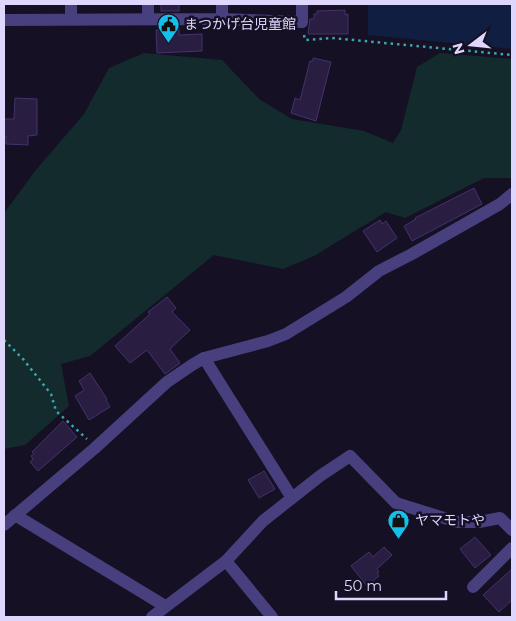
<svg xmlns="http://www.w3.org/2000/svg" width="516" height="621" font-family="Montserrat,'Noto Sans JP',sans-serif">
<rect width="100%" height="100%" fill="#151023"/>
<path fill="#142b2d" d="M 144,53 L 222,60 L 259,99 L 292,119 L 364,131 L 393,143 L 401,130 L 417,67 L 440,53 L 512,59 L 512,178 L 484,178 L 405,218 L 386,212 L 314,256 L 283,269 L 214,255 L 90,356 L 61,364 L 69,406 L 25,445 L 4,449 L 4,213 L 36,170 L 84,114 L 109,68 Z"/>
<path fill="#101e42" d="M 368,4 L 512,4 L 512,49 L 368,35 Z"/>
<g fill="#291e42" stroke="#43326c">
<rect x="161" y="4" width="18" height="7"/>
<path d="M 345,10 L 345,15 L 348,14 L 348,34 L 308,34 L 310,19 L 314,19 L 314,14 L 317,14 L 317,11 Z"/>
<path d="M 161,27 L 179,27 L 179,35 L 202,34 L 202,51 L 157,53 L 156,30 L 161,30 Z"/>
<path d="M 313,58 L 331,62 L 316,121 L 291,113 L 295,98 L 300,100 L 310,61 L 313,61 Z"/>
<path d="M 15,98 L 37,99 L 37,135 L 28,136 L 28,145 L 6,144 L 6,136 L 4,136 L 4,119 L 14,119 Z"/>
<path d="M 474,188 L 482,204 L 412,241 L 404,226 L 416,219 L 415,218 Z"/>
<path d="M 380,220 L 382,224 L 386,221 L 397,238 L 377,252 L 363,231 Z"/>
<path d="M 167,297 L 176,308 L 172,312 L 190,330 L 170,349 L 180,363 L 165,374 L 147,350 L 130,363 L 115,346 L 150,314 L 148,312 Z"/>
<path d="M 90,373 L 107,399 L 106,400 L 110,407 L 89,420 L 75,396 L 84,390 L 79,381 Z"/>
<path d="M 63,421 L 77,437 L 38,471 L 30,462 L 33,459 L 31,456 L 34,454 L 32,452 Z"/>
<path d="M 264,471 L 275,489 L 259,498 L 248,480 Z"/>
<path d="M 475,537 L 491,555 L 475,568 L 460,549 Z"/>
<path d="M 384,547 L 392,555 L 377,569 L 379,572 L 377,573 L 379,576 L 367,586 L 351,566 L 369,552 L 373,557 Z"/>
<path d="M 512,569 L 512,600 L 499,612 L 483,595 Z"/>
</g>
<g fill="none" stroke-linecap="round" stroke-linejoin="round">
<g stroke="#39a8ac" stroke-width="2.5" stroke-dasharray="2.5 4" stroke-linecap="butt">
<path d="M 304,35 L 305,40 L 332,38 L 512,55"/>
<path d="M 4,340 L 23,359 L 51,394 L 56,411 L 87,439"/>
</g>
<g stroke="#483f7e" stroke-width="12">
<path d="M 71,4 L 71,19"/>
<path d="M 148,4 L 148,19"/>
<path d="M 222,19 L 302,22 L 302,4"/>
<path d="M 4,20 L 222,19 L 222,4"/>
<path d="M 204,358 L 292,498"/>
<path d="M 15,515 L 165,606"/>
<path d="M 4,525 L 95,448 L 167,382 L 192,365 L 204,358 L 268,341 L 286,334 L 346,297 L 379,271 L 412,254 L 500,204 L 512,194"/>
<path d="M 226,561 L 272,617"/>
<path d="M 473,587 L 512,548"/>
<path d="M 152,617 L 226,561 L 263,521 L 320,476 L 350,456 L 396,503 L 457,522 L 479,522 L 500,518 L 512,530"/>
</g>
</g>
<defs>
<symbol id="civic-pin" viewBox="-11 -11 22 30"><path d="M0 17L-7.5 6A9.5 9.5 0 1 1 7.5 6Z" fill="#14bfea" stroke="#151023"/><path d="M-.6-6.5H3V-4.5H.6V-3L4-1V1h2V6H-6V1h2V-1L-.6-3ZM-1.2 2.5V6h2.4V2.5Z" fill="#111"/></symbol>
<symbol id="shop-pin" viewBox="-11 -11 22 30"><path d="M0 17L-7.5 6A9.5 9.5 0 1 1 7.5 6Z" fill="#14bfea" stroke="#151023"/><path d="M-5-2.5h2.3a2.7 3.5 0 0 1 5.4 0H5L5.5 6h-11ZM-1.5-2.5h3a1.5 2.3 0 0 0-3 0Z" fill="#111"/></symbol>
</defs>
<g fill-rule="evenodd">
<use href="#civic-pin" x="156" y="12" width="25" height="34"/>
<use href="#shop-pin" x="386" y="508" width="25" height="34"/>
</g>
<g text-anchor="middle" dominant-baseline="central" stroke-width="5" stroke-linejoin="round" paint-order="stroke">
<g font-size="14" fill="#ded6fc" stroke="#151023" text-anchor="start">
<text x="184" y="24">まつかげ台児童館</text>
<text x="415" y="520">ヤマモトや</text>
</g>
</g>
<rect width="516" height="621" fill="none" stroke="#ded6fc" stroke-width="10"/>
<g transform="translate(471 45) rotate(254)" stroke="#151023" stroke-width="4" paint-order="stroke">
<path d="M0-4L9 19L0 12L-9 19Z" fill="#ded6fc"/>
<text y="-8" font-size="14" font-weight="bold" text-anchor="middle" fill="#ded6fc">N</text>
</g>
<path d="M336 591v8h110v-8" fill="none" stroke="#ded6fc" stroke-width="2.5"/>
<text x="344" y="591" font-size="15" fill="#ded6fc" stroke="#151023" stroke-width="4" paint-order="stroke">50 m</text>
</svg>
